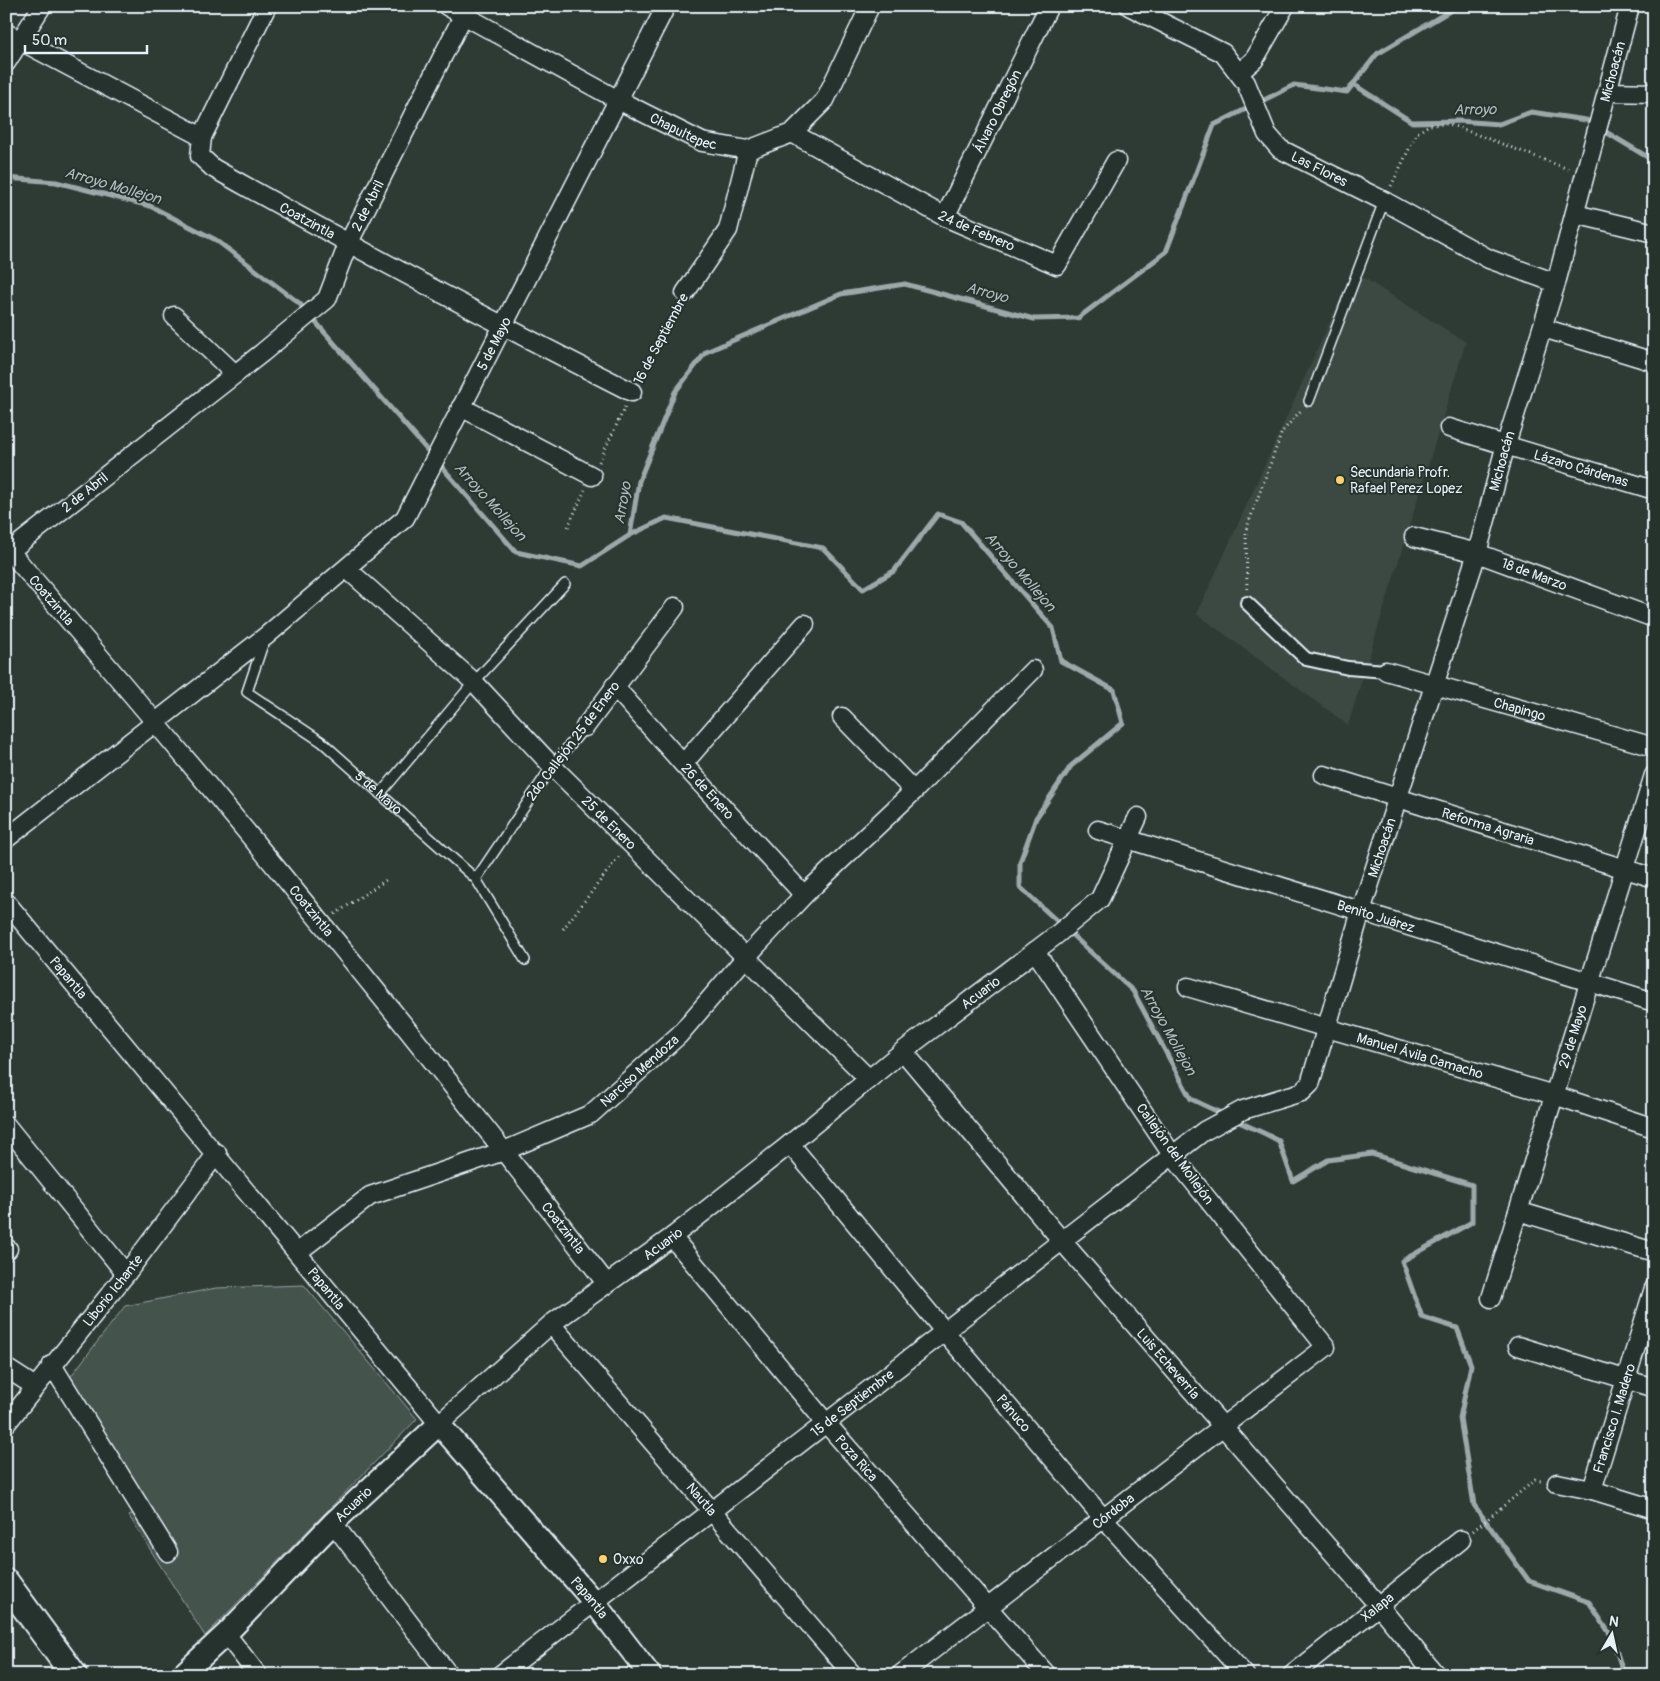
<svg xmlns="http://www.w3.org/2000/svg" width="1660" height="1681" font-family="Pangolin,sans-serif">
<rect width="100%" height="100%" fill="#2e3b35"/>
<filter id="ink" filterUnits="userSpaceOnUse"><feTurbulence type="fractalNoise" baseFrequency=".02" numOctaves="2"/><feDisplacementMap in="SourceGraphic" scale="10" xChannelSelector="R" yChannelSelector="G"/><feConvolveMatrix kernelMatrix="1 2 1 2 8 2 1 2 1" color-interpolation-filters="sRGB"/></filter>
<g filter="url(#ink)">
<path fill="#3b4843" d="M 1353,271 L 1466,342 L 1348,725 L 1197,614 Z"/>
<path fill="#45524e" stroke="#96a2a3" d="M 304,1285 L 417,1419 L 205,1636 L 129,1516 L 143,1507 L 64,1385 L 125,1306 L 216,1288 Z"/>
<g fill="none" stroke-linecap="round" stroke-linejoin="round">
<g stroke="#9da8a9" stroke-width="5">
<path d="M 1353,84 L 1412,122 L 1459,121 L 1499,124 L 1531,112 L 1586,120 L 1654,161"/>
<path d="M 6,178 L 56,182 L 150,206 L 216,240 L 299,303 L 516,552 L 582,566 L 630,535 L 666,518 L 823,548 L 863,589 L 894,571 L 938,514 L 961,522 L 1053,628 L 1061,661 L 1114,690 L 1123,723 L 1071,766 L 1036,818 L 1020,862 L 1020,887 L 1133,991 L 1191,1099 L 1225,1115"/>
<path d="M 630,535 L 639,481 L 675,392 L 706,352 L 841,294 L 905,284 L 1034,319 L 1078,318 L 1166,252 L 1214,125 L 1294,85 L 1347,92 L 1377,54 L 1458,6"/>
<path d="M 1233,1119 C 1249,1127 1264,1132 1279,1141 L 1293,1181 L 1328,1160 L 1372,1154 L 1472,1185 L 1472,1222 L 1402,1261 L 1422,1317 L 1457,1328 L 1471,1365 L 1460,1418 L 1474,1505 L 1529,1581 L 1589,1602 L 1612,1637 L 1624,1675"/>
</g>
<defs>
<g id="service">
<path d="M 1309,401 L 1384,201"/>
<path id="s1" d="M 264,641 L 247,692 L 322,742 L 476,879 L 525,960"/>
<path d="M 380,794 L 474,682 L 565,584"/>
<path d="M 476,879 L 552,766 L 585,727"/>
</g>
<path id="pedestrian" d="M 1247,603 L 1306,659 L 1348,668 L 1386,671"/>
<g id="minor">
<path id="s2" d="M 267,6 L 202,137 L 200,156 L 213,168 C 352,246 491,321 632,392"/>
<path id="s3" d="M 447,6 L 620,101 L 702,142 L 748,150 L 792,133 L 825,100 L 870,6"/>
<path id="s4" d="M 1129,6 L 1223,53 L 1246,83 L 1267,134 L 1280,149 L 1384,201 L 1489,259 L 1556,283"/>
<path d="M 6,33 L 202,137"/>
<path d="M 6,63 L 42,6"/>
<path d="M 1240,72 L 1254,60 L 1285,6"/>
<path d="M 1608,92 L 1654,93"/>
<path id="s5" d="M 792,133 L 945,217 L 1057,265 L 1116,161"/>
<path d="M 1575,214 L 1654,233"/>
<path id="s6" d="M 945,217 L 1049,6"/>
<path d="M 685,293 L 728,230 L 748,150"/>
<path d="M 174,316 L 235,374"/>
<path d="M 1543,328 L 1654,362"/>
<path d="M 461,407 L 592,476"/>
<path id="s7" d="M 1449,428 L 1654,490"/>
<path id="s8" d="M 1414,537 L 1477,553 L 1654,618"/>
<path id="s9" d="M 6,547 C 213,787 413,1031 606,1283"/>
<path id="s10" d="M 6,554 L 262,353 L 327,299 L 348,244 L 468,6"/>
<path id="s11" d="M 347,569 L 474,682 L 552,766 L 869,1079"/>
<path id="s12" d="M 1386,671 L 1654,747"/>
<path id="s13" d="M 614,686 L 683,764 L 804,895"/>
<path d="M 842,717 L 914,791"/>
<path d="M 585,727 L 675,607"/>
<path d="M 683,764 L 805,624"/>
<path id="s14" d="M 1324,775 L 1654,878"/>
<path id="s15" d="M 1098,830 L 1654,1002"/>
<path id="s16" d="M 6,839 L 266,636 L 405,518 L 666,6"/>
<path id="s17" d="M 6,902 L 439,1424 L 551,1324 L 672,1237 L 790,1144 L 903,1051 L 1055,936 L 1100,899 L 1138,817"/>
<path id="s18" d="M 1188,987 L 1554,1095 L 1654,1128"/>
<path id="s19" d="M 903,1051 L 1062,1241 L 1379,1606 L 1436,1675"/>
<path d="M 6,1125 L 126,1274"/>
<path id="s20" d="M 790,1144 L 945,1332 L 1103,1518 L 1245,1675"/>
<path d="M 1518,1211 L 1654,1252"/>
<path id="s21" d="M 672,1237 L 826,1423 L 1047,1675"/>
<path d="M 6,1251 L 8,1249"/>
<path id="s22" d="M 298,1252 L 370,1196 L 504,1151 L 591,1114 L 679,1035 L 745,958 L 804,895 L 914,791 L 1033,670"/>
<path id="s23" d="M 1491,1298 L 1654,775"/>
<path id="s24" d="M 551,1324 L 853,1675"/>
<path d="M 1518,1346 L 1654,1388"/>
<path d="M 52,1365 L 168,1552"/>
<path d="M 6,1368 L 34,1386"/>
<path id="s25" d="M 6,1424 L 126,1274 L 217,1153"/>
<path d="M 1557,1483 L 1592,1490 L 1654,1509"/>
<path id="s26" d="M 1592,1490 L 1654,1288"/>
<path d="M 333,1523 L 449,1675"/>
<path d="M 226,1634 L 258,1675"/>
<path id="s27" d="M 500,1675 L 1204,1131 L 1243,1110 L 1302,1092 L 1310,1084 L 1361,911 L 1477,553 L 1506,444 L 1556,283 L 1630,6"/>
<path id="s28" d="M 900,1675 L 1326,1347 L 1173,1156 L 1035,951"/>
<path id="s29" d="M 1292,1675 L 1461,1540"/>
</g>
<g id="tertiary">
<path id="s30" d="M 182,1675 L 226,1634 L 333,1523 L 439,1424 L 594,1602 L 650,1675"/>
</g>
<path id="secondary" d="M 6,1582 L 74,1675"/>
</defs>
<use href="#service" stroke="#e8f1f8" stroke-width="12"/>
<use href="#pedestrian" stroke="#e8f1f8" stroke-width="16"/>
<use href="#minor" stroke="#e8f1f8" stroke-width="21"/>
<use href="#tertiary" stroke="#e8f1f8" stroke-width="25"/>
<use href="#secondary" stroke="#e8f1f8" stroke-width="29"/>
<g stroke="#e8f1f8" stroke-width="3" stroke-dasharray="1 4" stroke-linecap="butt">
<path d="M 1391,186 L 1417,133 L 1429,125 L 1449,124 L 1571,170"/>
<path d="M 639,379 L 678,307"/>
<path d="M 599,462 L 625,407"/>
<path d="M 568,527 L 585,490"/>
<path d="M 1247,589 L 1246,530 L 1282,432 L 1302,409"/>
<path d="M 335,914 L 389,878"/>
<path d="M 563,929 L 620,855"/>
<path d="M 1473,1531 L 1535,1480 L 1541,1481"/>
</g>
<use href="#service" stroke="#26332d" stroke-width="9"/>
<use href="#pedestrian" stroke="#26332d" stroke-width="12"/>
<use href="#minor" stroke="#26332d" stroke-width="18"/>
<use href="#tertiary" stroke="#26332d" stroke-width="21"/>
<use href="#secondary" stroke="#26332d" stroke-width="25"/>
</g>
</g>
<g fill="#ffd166" stroke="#26332d" stroke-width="2">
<circle cx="1340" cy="480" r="5"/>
<circle cx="603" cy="1559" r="5"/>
</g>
<g text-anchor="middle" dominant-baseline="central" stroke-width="4" stroke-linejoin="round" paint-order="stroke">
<g font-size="14" fill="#e8f1f8" stroke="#26332d">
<text stroke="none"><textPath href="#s27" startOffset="2064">Michoacán</textPath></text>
<text stroke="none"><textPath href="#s6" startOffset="118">Álvaro Obregón</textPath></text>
<text stroke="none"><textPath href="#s3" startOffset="268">Chapultepec</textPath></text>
<text stroke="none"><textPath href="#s4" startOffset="262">Las Flores</textPath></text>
<text stroke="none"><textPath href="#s10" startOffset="512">2 de Abril</textPath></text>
<text stroke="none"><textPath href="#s2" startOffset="291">Coatzintla</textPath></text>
<text stroke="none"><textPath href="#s5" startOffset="209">24 de Febrero</textPath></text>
<text transform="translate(661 339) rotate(-62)">16 de Septiembre</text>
<text stroke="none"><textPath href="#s16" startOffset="708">5 de Mayo</textPath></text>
<text stroke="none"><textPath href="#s27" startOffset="1659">Michoacán</textPath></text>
<text stroke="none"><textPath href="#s7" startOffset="138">Lázaro Cárdenas</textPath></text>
<text stroke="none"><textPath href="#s10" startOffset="100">2 de Abril</textPath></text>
<text stroke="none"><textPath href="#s8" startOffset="126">18 de Marzo</textPath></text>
<text stroke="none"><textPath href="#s9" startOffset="70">Coatzintla</textPath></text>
<text stroke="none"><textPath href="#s12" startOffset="139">Chapingo</textPath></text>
<text transform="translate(573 741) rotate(-53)">2do Callejón 25 de Enero</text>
<text stroke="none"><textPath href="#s13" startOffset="141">26 de Enero</textPath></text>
<text stroke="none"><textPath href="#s1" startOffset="220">5 de Mayo</textPath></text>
<text stroke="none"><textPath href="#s11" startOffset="365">25 de Enero</textPath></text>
<text stroke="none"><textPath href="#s14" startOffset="172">Reforma Agraria</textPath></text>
<text stroke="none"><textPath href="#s27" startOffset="1254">Michoacán</textPath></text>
<text stroke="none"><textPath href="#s9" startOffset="475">Coatzintla</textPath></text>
<text stroke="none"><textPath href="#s15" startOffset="291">Benito Juárez</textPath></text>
<text stroke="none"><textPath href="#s17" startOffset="98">Papantla</textPath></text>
<text stroke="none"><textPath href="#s17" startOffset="1371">Acuario</textPath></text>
<text stroke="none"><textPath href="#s23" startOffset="274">29 de Mayo</textPath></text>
<text stroke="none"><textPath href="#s18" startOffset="242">Manuel Ávila Camacho</textPath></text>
<text stroke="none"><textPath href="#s22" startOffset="392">Narciso Mendoza</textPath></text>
<text transform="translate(1175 1154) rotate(54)">Callejón del Mollejón</text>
<text stroke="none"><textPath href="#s9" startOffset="880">Coatzintla</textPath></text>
<text stroke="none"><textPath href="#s17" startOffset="966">Acuario</textPath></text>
<text stroke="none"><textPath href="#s25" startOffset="171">Liborio Ichante</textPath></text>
<text stroke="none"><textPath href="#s17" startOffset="502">Papantla</textPath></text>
<text stroke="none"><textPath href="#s19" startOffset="410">Luis Echeverría</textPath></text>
<text stroke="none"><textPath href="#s27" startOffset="445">15 de Septiembre</textPath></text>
<text stroke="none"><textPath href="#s20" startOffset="350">Pánuco</textPath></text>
<text stroke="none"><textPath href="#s26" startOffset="75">Francisco I. Madero</textPath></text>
<text stroke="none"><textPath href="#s21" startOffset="288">Poza Rica</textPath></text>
<text stroke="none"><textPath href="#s24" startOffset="231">Nautla</textPath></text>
<text stroke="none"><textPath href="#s30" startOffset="242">Acuario</textPath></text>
<text stroke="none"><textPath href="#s28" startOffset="269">Córdoba</textPath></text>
<text stroke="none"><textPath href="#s30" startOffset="589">Papantla</textPath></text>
<text stroke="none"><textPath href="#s29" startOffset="109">Xalapa</textPath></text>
</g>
<g font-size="14" fill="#e8f1f8" stroke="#26332d" text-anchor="start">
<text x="1350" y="472">Secundaria Profr.<tspan x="1350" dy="16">Rafael Perez Lopez</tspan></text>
<text x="613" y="1559">Oxxo</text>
</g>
<g font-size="15" font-style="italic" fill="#b0babd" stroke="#26332d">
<text transform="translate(1475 110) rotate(-1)">Arroyo</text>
<text transform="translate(113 186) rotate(16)">Arroyo Mollejon</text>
<text transform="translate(987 293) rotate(15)">Arroyo</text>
<text transform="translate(490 502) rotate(48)">Arroyo Mollejon</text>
<text transform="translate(623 503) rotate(-80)">Arroyo</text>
<text transform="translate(1020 572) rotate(49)">Arroyo Mollejon</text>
<text transform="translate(1168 1031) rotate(61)">Arroyo Mollejon</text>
</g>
</g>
<rect width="1660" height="1681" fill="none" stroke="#26332d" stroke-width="25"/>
<rect x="12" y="12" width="1635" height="1656" fill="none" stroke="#e8f1f8" stroke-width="2" filter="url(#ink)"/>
<g transform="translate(1612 1634) rotate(9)" stroke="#26332d" stroke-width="4" paint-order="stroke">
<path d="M0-4L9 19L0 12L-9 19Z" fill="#e8f1f8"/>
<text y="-8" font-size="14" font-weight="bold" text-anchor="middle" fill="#e8f1f8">N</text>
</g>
<path d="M25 45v8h122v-8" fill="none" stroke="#e8f1f8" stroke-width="2.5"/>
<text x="32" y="45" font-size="15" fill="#e8f1f8" stroke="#26332d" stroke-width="4" paint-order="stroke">50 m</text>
</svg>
